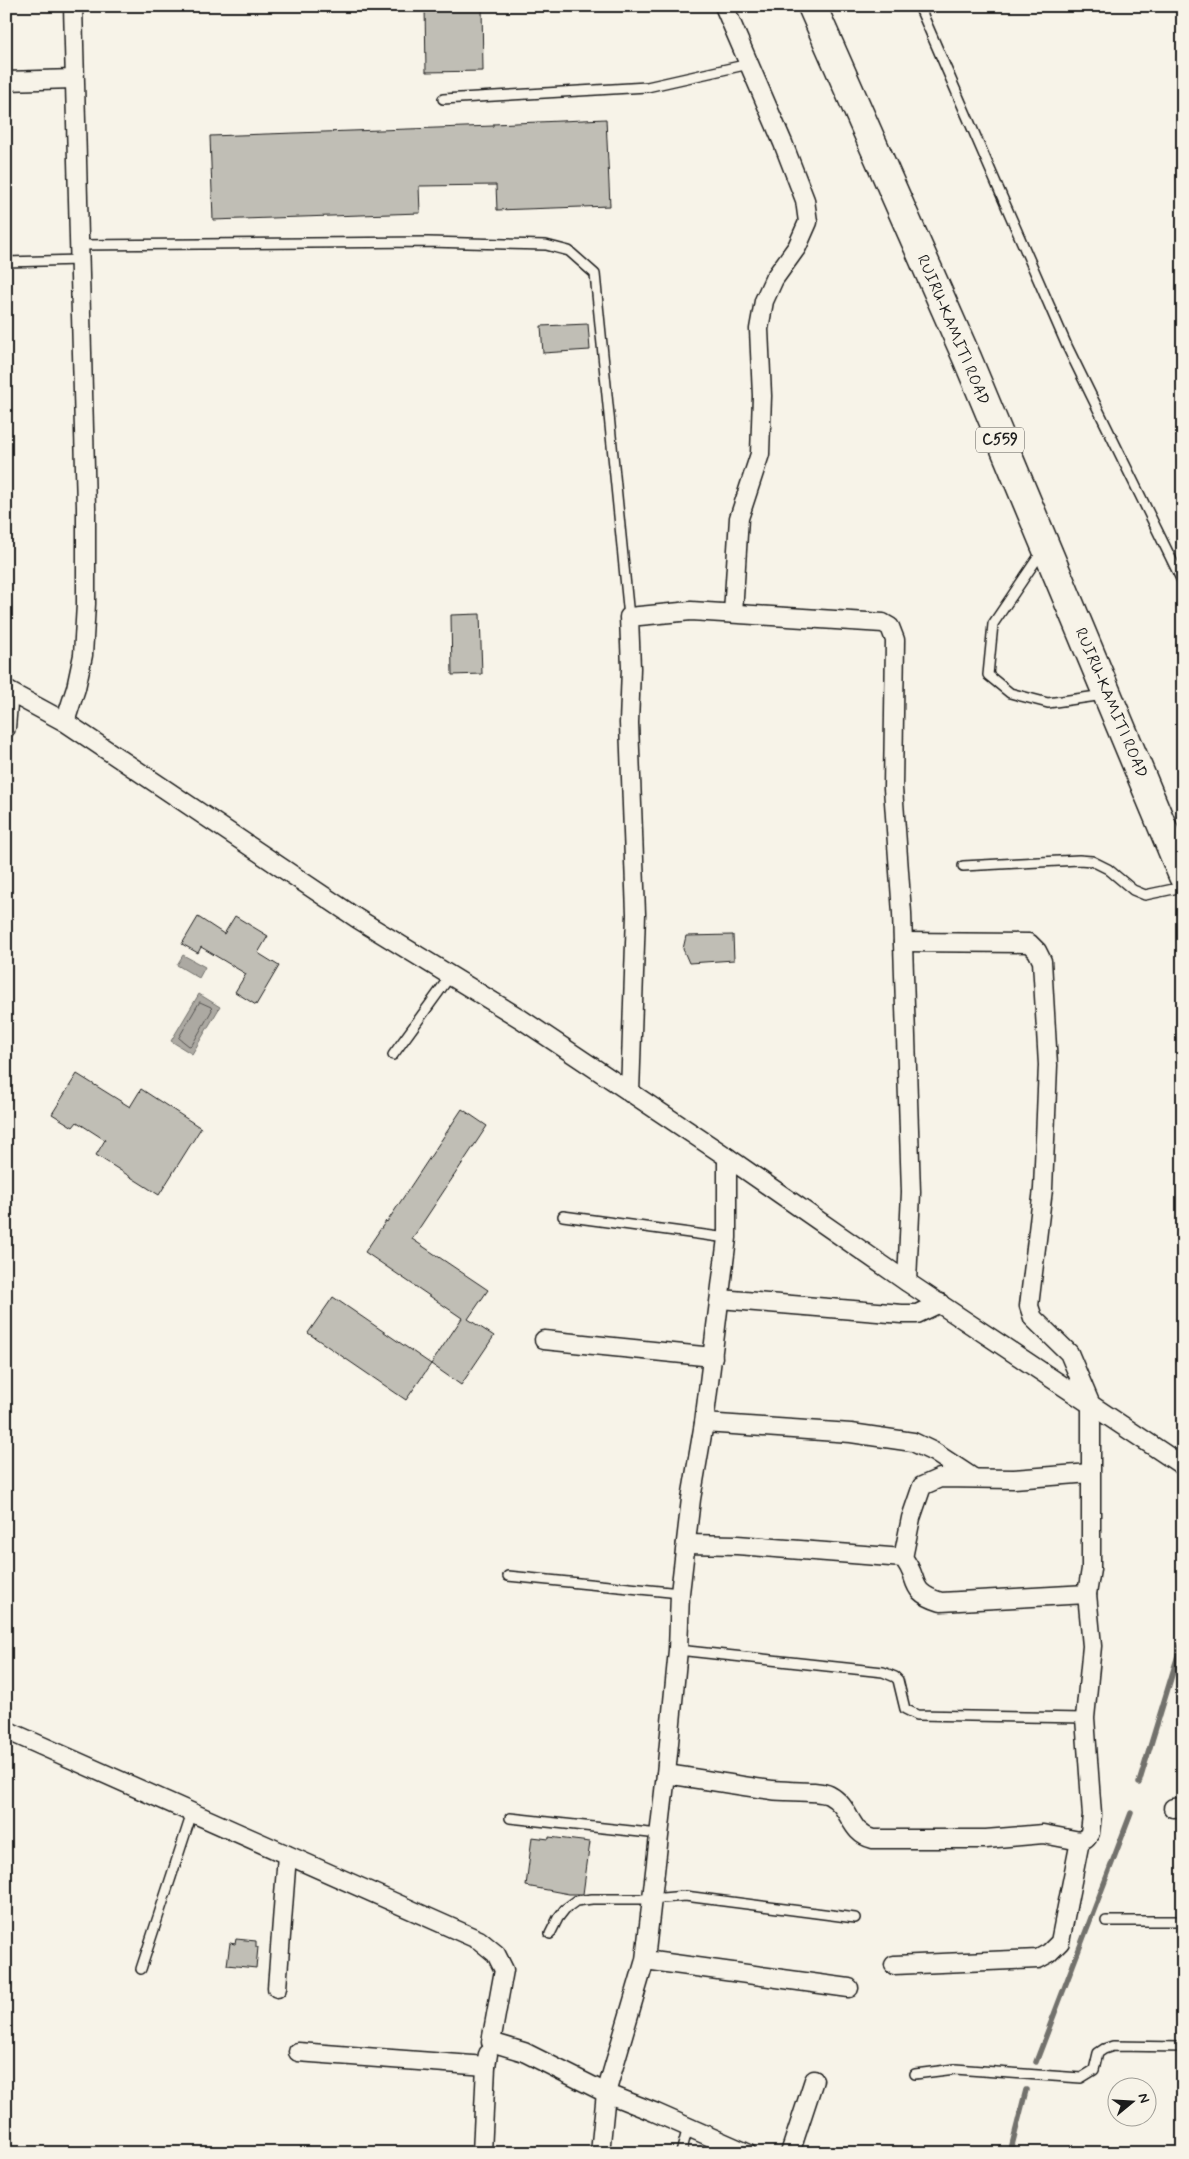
<svg xmlns="http://www.w3.org/2000/svg" width="1189" height="2159" font-family="Mynerve,sans-serif">
<rect width="100%" height="100%" fill="#f7f3e8"/>
<filter id="ink" filterUnits="userSpaceOnUse"><feTurbulence type="fractalNoise" baseFrequency=".02" numOctaves="2"/><feDisplacementMap in="SourceGraphic" scale="10" xChannelSelector="R" yChannelSelector="G"/><feConvolveMatrix kernelMatrix="1 2 1 2 8 2 1 2 1" color-interpolation-filters="sRGB"/></filter>
<g filter="url(#ink)">
<g fill="#aca9a2" stroke="#72716c">
<path d="M 183,955 L 205,967 L 199,978 L 177,965 Z"/>
<path d="M 199,994 L 220,1007 L 192,1054 L 171,1041 Z"/>
</g>
<g fill="none" stroke-linecap="round" stroke-linejoin="round">
<path stroke="#565452" stroke-width="1" d="M 200,1002 L 211,1007 L 212,1010 L 192,1045 L 189,1046 L 179,1038 Z"/>
<g stroke="#72716c" stroke-width="5.5">
<path d="M 1139,1783 L 1183,1639"/>
<path d="M 1036,2062 L 1131,1813"/>
<path d="M 1010,2153 L 1026,2090"/>
</g>
</g>
<g fill="#c0beb5" stroke="#1c1c1c">
<path d="M 425,6 L 482,6 L 483,71 L 426,72 Z"/>
<path d="M 606,119 L 610,206 L 497,210 L 496,185 L 419,186 L 420,213 L 213,220 L 210,136 L 493,126 L 493,124 Z"/>
<path d="M 588,324 L 590,350 L 543,353 L 541,326 Z"/>
<path d="M 480,614 L 482,674 L 452,675 L 451,615 Z"/>
<path d="M 235,916 L 268,936 L 258,953 L 279,966 L 256,1005 L 235,992 L 246,974 L 201,947 L 198,953 L 182,944 L 198,917 L 224,934 Z"/>
<path d="M 733,935 L 734,960 L 689,963 L 683,949 L 686,936 Z"/>
<path d="M 77,1074 L 130,1107 L 141,1089 L 201,1128 L 159,1195 L 96,1155 L 105,1140 L 77,1122 L 73,1127 L 52,1114 Z"/>
<path d="M 462,1109 L 487,1126 L 412,1239 L 488,1290 L 468,1319 L 494,1336 L 461,1385 L 431,1364 L 462,1318 L 365,1252 L 386,1221 L 387,1222 Z"/>
<path d="M 333,1297 L 431,1364 L 406,1400 L 308,1333 Z"/>
<path d="M 532,1837 L 549,1839 L 549,1837 L 590,1842 L 583,1894 L 569,1894 L 526,1886 Z"/>
<path d="M 236,1939 L 256,1941 L 256,1947 L 258,1947 L 256,1968 L 227,1965 L 230,1943 L 235,1944 Z"/>
</g>
<g fill="none" stroke-linecap="round" stroke-linejoin="round">
<defs>
<g id="service">
<path d="M 919,6 L 1067,346 L 1183,583"/>
<path d="M 443,99 L 647,87 L 749,64"/>
<path d="M 79,245 L 428,242 L 546,245 L 569,251 L 595,274 L 629,617"/>
<path d="M 6,262 L 80,260"/>
<path d="M 1043,550 L 993,624 L 988,675 L 1010,693 L 1048,703 L 1104,695"/>
<path d="M 963,866 L 1079,860 L 1092,861 L 1108,869 L 1133,890 L 1145,895 L 1183,887"/>
<path d="M 393,1055 L 451,975"/>
<path d="M 563,1216 L 727,1238"/>
<path d="M 508,1576 L 680,1593"/>
<path d="M 678,1650 L 883,1672 L 895,1677 L 898,1680 L 905,1709 L 917,1715 L 1085,1718"/>
<path d="M 510,1818 L 659,1834"/>
<path d="M 1106,1921 L 1183,1921"/>
<path d="M 550,1934 L 558,1918 L 565,1909 L 576,1901 L 592,1899 L 651,1899 L 685,1896 L 855,1918"/>
<path d="M 141,1969 L 192,1813"/>
<path d="M 915,2074 L 955,2069 L 1081,2078 L 1094,2070 L 1098,2053 L 1104,2049 L 1113,2046 L 1183,2047"/>
<path d="M 681,2153 L 688,2127"/>
</g>
<g id="minor">
<path d="M 724,6 L 783,143 L 805,200 L 808,222 L 797,247 L 774,279 L 764,301 L 759,329 L 762,396 L 760,454 L 739,518 L 733,613"/>
<path d="M 6,81 L 74,79"/>
<path d="M 6,690 L 65,722 L 358,919 L 521,1019 L 727,1157 L 907,1282 L 1183,1466"/>
<path d="M 65,722 L 76,688 L 83,655 L 86,604 L 86,507 L 73,6"/>
<path d="M 6,728 L 9,692"/>
<path d="M 630,1093 L 636,914 L 629,723 L 631,668 L 629,617 L 691,611 L 883,623 L 890,627 L 895,640 L 893,788 L 902,913 L 911,1192 L 907,1282"/>
<path d="M 720,1299 L 902,1314 L 917,1314 L 940,1303"/>
<path d="M 544,1340 L 713,1357"/>
<path d="M 704,1423 L 851,1433 L 913,1442 L 934,1452 L 972,1477"/>
<path d="M 686,1544 L 737,1545 L 903,1558 C 921,1579 906,1591 941,1602 L 1087,1594 L 1091,1569 L 1091,1405 L 1069,1353 L 1033,1318 L 1029,1306 L 1043,1189 L 1048,1065 L 1042,961 L 1037,951 L 1029,943 L 903,942"/>
<path d="M 903,1558 L 911,1518 L 922,1486 L 940,1478 L 1014,1479 L 1090,1473"/>
<path d="M 6,1730 L 479,1940 L 496,1954 L 504,1970 L 491,2042 L 524,2052 L 606,2093 L 654,2112 L 747,2153"/>
<path d="M 666,1774 C 702,1779 737,1786 772,1790 C 785,1792 819,1790 829,1795 C 852,1807 848,1833 873,1839 L 986,1839 L 1043,1834 L 1080,1841 L 1086,1838 L 1090,1833 L 1092,1815 L 1085,1718 L 1092,1646 L 1087,1594"/>
<path d="M 1173,1808 L 1183,1807"/>
<path d="M 645,1960 L 849,1988"/>
<path d="M 894,1965 L 1038,1959 L 1049,1953 L 1060,1942 L 1080,1841"/>
<path d="M 277,1988 L 287,1855"/>
<path d="M 298,2052 L 486,2066"/>
<path d="M 482,2153 L 486,2066 L 488,2054"/>
<path d="M 600,2153 L 606,2093 L 645,1960 L 666,1774 L 678,1650 L 680,1593 L 691,1499 L 704,1423 L 727,1238 L 727,1157"/>
<path d="M 790,2153 L 814,2080"/>
</g>
<path id="primary" d="M 812,6 L 967,358 L 1183,876"/>
</defs>
<use href="#service" stroke="#1c1c1c" stroke-width="12"/>
<use href="#minor" stroke="#1c1c1c" stroke-width="21"/>
<use href="#primary" stroke="#1c1c1c" stroke-width="31"/>
<use href="#service" stroke="#f7f3e8" stroke-width="9"/>
<use href="#minor" stroke="#f7f3e8" stroke-width="18"/>
<use href="#primary" stroke="#f7f3e8" stroke-width="28"/>
</g>
</g>
<g text-anchor="middle" dominant-baseline="central" stroke-width="4" stroke-linejoin="round" paint-order="stroke">
<rect fill="#f7f3e8" stroke="#5e5c59" stroke-width="1" x="976" y="427.5" width="48" height="25" rx="4"/>
<g font-size="15" font-weight="bold" fill="#1c1c1c">
<text x="1000" y="440">C559</text>
</g>
<g font-size="16" fill="#1c1c1c" stroke="#f7f3e8">
<text transform="translate(953 330) rotate(67)">RUIRU-KAMITI ROAD</text>
<text transform="translate(1111 703) rotate(67)">RUIRU-KAMITI ROAD</text>
</g>
</g>
<rect width="1189" height="2159" fill="none" stroke="#f7f3e8" stroke-width="25"/>
<rect x="12" y="12" width="1164" height="2134" fill="none" stroke="#1c1c1c" stroke-width="2" filter="url(#ink)"/>
<g transform="translate(1132 2102) rotate(72)"><circle r="24" fill="#f7f3e8" stroke="#9f9d96"/>
<path d="M0-4L9 19L0 12L-9 19Z" fill="#1c1c1c"/>
<text y="-8" font-size="14" font-weight="bold" text-anchor="middle" fill="#1c1c1c">N</text>
</g>
</svg>
